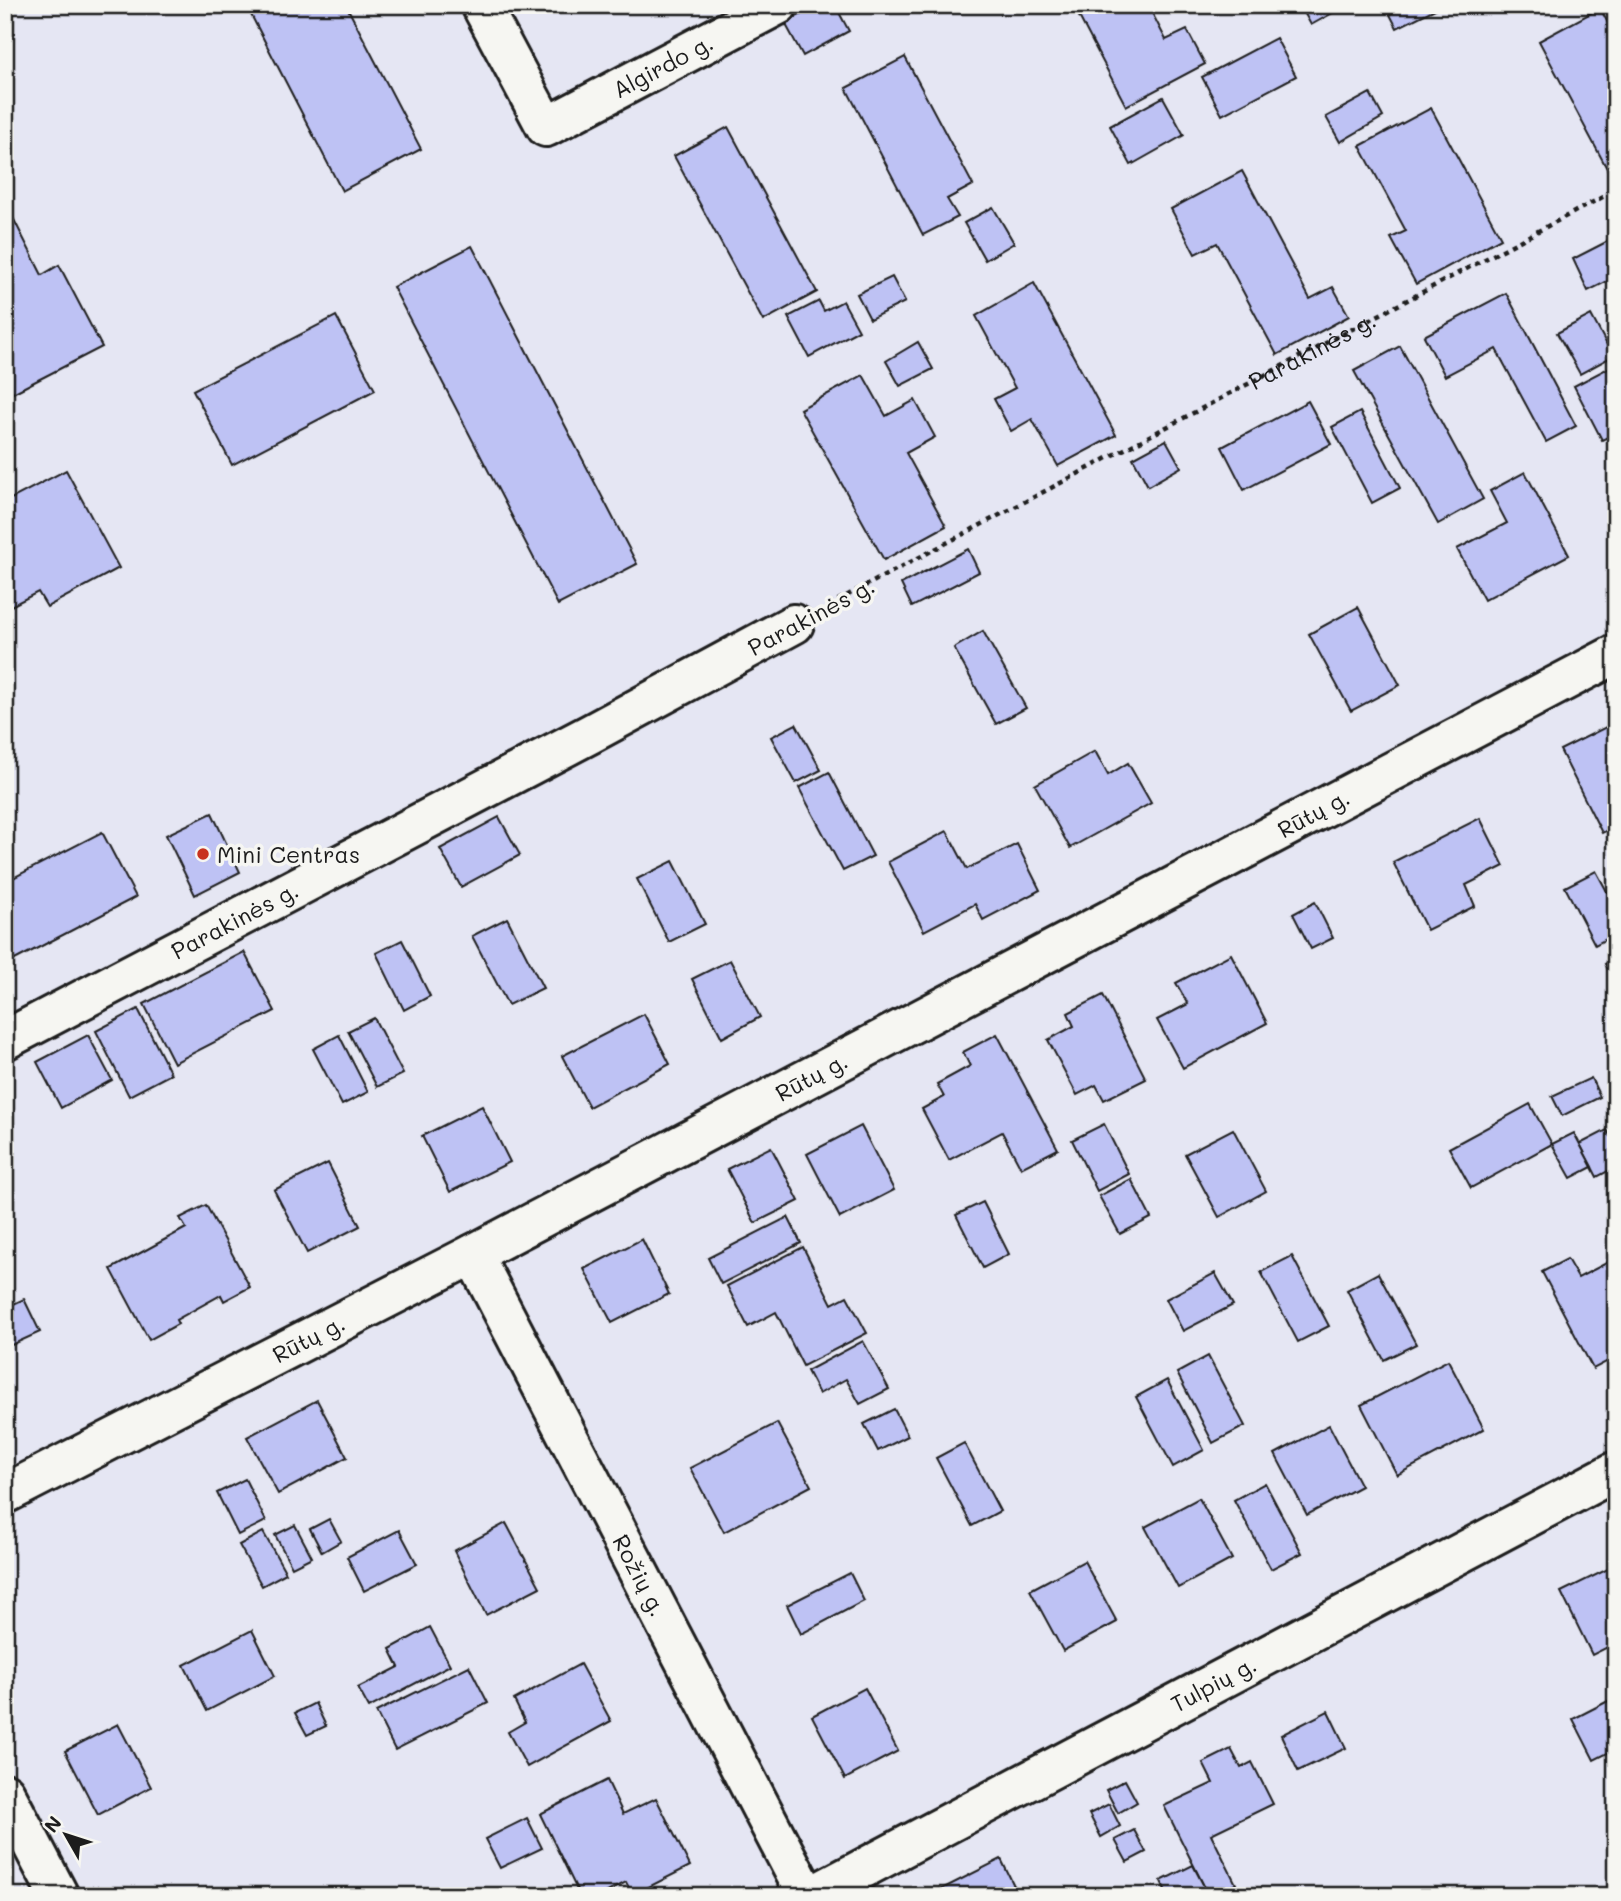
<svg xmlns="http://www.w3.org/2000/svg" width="1621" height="1901" font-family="Mali,sans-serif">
<rect width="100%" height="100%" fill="#e5e6f3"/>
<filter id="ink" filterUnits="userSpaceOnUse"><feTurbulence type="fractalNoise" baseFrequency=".0143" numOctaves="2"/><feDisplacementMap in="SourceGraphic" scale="14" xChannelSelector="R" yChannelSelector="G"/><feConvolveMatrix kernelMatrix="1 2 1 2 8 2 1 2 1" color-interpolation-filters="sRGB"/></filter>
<g filter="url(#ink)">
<g fill="#bec2f4" stroke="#1c1c1c" stroke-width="2">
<path d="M 246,5 L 346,5 L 421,149 L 342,191 Z"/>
<path d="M 818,5 L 835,5 L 849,31 L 803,56 L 785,23 Z"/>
<path d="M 1073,5 L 1148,5 L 1166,40 L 1187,30 L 1205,64 L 1126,106 Z"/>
<path d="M 1300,5 L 1347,5 L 1311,25 Z"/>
<path d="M 1385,5 L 1443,5 L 1397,28 Z"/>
<path d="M 1600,8 L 1616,38 L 1616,176 L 1612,178 L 1539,41 Z"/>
<path d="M 1276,38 L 1296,76 L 1222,115 L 1202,77 Z"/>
<path d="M 905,57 L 973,185 L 947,199 L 958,217 L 923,235 L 846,88 Z"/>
<path d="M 1370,93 L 1383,117 L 1340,142 L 1326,117 Z"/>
<path d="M 1163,97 L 1184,135 L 1131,165 L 1110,126 Z"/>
<path d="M 1431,108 L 1501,238 L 1416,284 L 1391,238 L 1406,231 L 1360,146 Z"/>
<path d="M 728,127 L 817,292 L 763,321 L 674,156 Z"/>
<path d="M 1242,171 L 1310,299 L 1333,287 L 1349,316 L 1277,355 L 1217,243 L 1195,254 L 1171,209 Z"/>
<path d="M 5,202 L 42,275 L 59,265 L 102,347 L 5,397 Z"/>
<path d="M 993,207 L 1014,243 L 985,260 L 964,223 Z"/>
<path d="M 1616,237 L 1616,277 L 1588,291 L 1573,259 Z"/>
<path d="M 472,246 L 637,564 L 558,605 L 393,287 Z"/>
<path d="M 892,277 L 905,302 L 870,319 L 857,294 Z"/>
<path d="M 1034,283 L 1116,435 L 1058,466 L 1032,419 L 1011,431 L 994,399 L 1015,388 L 976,316 Z"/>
<path d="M 1506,293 L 1576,426 L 1546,442 L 1496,349 L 1445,376 L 1424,336 Z"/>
<path d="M 819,301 L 824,311 L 843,301 L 859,330 L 809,357 L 788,317 Z"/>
<path d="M 1591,315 L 1613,356 L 1580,374 L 1557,333 Z"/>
<path d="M 336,316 L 375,390 L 232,465 L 193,390 Z"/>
<path d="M 918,342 L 933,369 L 900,386 L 886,361 Z"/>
<path d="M 1400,346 L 1483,499 L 1438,524 L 1354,371 Z"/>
<path d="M 1610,367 L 1616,378 L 1616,433 L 1602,440 L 1574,386 Z"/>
<path d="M 863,375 L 886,416 L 915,400 L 935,437 L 906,453 L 946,526 L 884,560 L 800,409 Z"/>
<path d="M 1308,401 L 1331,444 L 1244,490 L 1222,447 Z"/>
<path d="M 1360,412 L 1400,488 L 1372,503 L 1332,427 Z"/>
<path d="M 1166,440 L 1181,467 L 1148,486 L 1133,458 Z"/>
<path d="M 66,470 L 119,568 L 47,607 L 38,592 L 5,609 L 5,502 Z"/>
<path d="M 1525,472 L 1569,555 L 1484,600 L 1457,549 L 1507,523 L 1490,491 Z"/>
<path d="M 968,549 L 979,572 L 912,607 L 901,584 Z"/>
<path d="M 1358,607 L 1400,685 L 1351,711 L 1309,634 Z"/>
<path d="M 983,631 L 1026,708 L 996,724 L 954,648 Z"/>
<path d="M 1616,722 L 1616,777 L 1613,779 L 1616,783 L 1616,826 L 1602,833 L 1560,750 Z"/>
<path d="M 796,724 L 821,770 L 796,783 L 771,737 Z"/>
<path d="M 1095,751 L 1108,775 L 1128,763 L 1151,803 L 1070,848 L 1035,785 Z"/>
<path d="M 829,772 L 873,856 L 843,871 L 799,788 Z"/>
<path d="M 212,813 L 240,872 L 195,895 L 166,835 Z"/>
<path d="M 499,817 L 520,855 L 461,887 L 440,849 Z"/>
<path d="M 1480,818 L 1504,866 L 1466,885 L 1475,906 L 1427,930 L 1393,862 Z"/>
<path d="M 947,831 L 967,869 L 1017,844 L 1040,890 L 983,920 L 975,904 L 924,931 L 888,862 Z"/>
<path d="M 102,832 L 136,897 L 5,965 L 5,882 Z"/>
<path d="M 673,861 L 705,924 L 669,942 L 637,879 Z"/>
<path d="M 1596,871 L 1616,908 L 1616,934 L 1595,945 L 1565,887 Z"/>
<path d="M 1315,902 L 1333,938 L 1311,949 L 1293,914 Z"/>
<path d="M 507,918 L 543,988 L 508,1005 L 472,936 Z"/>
<path d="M 402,940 L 430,996 L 404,1010 L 376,953 Z"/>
<path d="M 244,952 L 275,1011 L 174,1063 L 144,1004 Z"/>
<path d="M 1231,954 L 1267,1023 L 1183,1068 L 1157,1020 L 1188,1004 L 1176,983 Z"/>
<path d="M 1616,958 L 1616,984 L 1605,964 Z"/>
<path d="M 730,960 L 760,1017 L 722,1038 L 692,979 Z"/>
<path d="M 1103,995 L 1146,1079 L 1104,1100 L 1096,1085 L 1077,1095 L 1048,1040 L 1074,1026 L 1068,1013 Z"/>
<path d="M 138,1009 L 171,1074 L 129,1096 L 96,1031 Z"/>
<path d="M 644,1014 L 670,1064 L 589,1107 L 562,1056 Z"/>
<path d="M 374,1018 L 403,1074 L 377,1087 L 348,1031 Z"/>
<path d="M 997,1034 L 1058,1149 L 1021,1168 L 1002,1132 L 949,1160 L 922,1109 L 944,1097 L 937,1084 L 970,1066 L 963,1052 Z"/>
<path d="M 88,1035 L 112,1080 L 61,1108 L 37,1062 Z"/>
<path d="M 339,1035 L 368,1092 L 342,1105 L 313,1049 Z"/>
<path d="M 1591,1078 L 1600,1097 L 1562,1116 L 1552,1096 Z"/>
<path d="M 1530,1104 L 1552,1144 L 1471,1188 L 1449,1148 Z"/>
<path d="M 482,1106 L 510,1162 L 450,1192 L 422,1136 Z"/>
<path d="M 1104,1124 L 1129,1174 L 1097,1191 L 1072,1140 Z"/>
<path d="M 861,1126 L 894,1190 L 840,1218 L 807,1154 Z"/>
<path d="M 1233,1129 L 1266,1191 L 1219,1217 L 1185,1154 Z"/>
<path d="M 1607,1130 L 1616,1146 L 1616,1167 L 1597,1177 L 1580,1144 Z"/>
<path d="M 1574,1133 L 1592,1167 L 1571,1178 L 1552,1144 Z"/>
<path d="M 771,1147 L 799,1201 L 755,1223 L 727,1169 Z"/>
<path d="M 328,1163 L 360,1226 L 307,1253 L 274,1190 Z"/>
<path d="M 1131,1179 L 1151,1218 L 1120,1234 L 1099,1196 Z"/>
<path d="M 983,1202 L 1009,1254 L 983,1268 L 956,1215 Z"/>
<path d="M 206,1205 L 250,1287 L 224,1301 L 221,1295 L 176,1320 L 178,1324 L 149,1340 L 111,1269 L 186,1228 L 180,1218 Z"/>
<path d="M 788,1217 L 801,1243 L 721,1284 L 708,1258 Z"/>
<path d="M 642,1239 L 669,1294 L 612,1323 L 584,1269 Z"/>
<path d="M 803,1247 L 832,1304 L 847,1296 L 867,1333 L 803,1366 L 776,1312 L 748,1327 L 727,1286 Z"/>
<path d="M 1292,1256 L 1329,1326 L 1298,1342 L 1261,1272 Z"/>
<path d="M 1616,1258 L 1616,1357 L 1593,1369 L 1542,1272 L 1567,1259 L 1578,1278 Z"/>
<path d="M 1215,1273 L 1233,1305 L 1183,1331 L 1166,1299 Z"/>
<path d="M 1378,1273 L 1416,1344 L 1384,1360 L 1347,1290 Z"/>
<path d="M 24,1299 L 40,1332 L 5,1348 L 5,1308 Z"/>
<path d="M 863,1341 L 889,1389 L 860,1404 L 846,1379 L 819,1394 L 807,1371 Z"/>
<path d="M 1208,1356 L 1245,1426 L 1213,1443 L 1177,1373 Z"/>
<path d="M 1448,1360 L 1484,1429 L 1397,1475 L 1361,1405 Z"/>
<path d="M 1167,1380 L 1204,1450 L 1173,1467 L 1136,1397 Z"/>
<path d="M 317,1400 L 347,1457 L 278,1494 L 247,1437 Z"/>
<path d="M 894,1409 L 908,1436 L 878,1451 L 864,1424 Z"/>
<path d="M 777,1423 L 811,1486 L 724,1532 L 690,1468 Z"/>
<path d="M 1329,1425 L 1361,1486 L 1307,1515 L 1275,1454 Z"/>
<path d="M 964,1443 L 1000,1511 L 972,1526 L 936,1458 Z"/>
<path d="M 245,1479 L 266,1521 L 238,1535 L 217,1493 Z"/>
<path d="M 1265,1483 L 1302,1553 L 1271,1569 L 1234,1500 Z"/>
<path d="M 1199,1498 L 1232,1559 L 1178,1588 L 1145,1527 Z"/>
<path d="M 329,1519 L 341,1541 L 322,1552 L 310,1529 Z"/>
<path d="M 506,1523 L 540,1587 L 486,1615 L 454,1551 Z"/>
<path d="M 295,1525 L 312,1557 L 292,1567 L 275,1535 Z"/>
<path d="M 399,1530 L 417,1564 L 364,1591 L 347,1557 Z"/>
<path d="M 263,1532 L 286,1573 L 262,1586 L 239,1545 Z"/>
<path d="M 1084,1561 L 1117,1622 L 1063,1651 L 1030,1590 Z"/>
<path d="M 1612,1567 L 1616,1575 L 1616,1643 L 1592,1655 L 1561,1592 Z"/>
<path d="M 850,1573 L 864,1601 L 801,1634 L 787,1605 Z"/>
<path d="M 430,1627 L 450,1665 L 369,1708 L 358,1688 L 399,1667 L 390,1649 Z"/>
<path d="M 252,1630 L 275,1676 L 207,1711 L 184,1665 Z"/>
<path d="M 580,1664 L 611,1721 L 527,1767 L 508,1732 L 525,1722 L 514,1700 Z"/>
<path d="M 469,1666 L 488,1703 L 395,1750 L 376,1712 Z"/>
<path d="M 865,1688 L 898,1751 L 845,1779 L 812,1716 Z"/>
<path d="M 1616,1697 L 1616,1749 L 1594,1760 L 1573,1719 Z"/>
<path d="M 315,1703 L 326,1726 L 307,1735 L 295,1713 Z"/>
<path d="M 1328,1711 L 1346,1748 L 1298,1771 L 1281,1735 Z"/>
<path d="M 118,1724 L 151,1787 L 98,1815 L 65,1751 Z"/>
<path d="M 1231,1749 L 1241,1768 L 1252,1762 L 1273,1804 L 1211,1834 L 1236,1884 L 1209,1896 L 1164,1806 L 1213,1783 L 1203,1763 Z"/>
<path d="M 607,1780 L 623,1814 L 656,1798 L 690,1866 L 633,1895 L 626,1882 L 600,1896 L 580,1896 L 540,1814 Z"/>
<path d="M 1125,1780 L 1137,1802 L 1118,1813 L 1106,1790 Z"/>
<path d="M 1109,1804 L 1120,1826 L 1101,1837 L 1089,1814 Z"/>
<path d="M 527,1818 L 542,1848 L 500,1868 L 485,1839 Z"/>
<path d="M 1134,1830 L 1146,1852 L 1127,1862 L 1115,1840 Z"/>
<path d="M 1001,1859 L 1019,1896 L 928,1896 Z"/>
<path d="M 1193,1865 L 1209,1896 L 1168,1896 L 1161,1881 Z"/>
</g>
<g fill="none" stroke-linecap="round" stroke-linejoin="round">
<defs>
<g id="minor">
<path id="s2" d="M 481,5 L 546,127 L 778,5"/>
<path id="s3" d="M 5,1040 L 590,734 L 794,624"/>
<path id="s4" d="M 473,1254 L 807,1896"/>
<path id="s5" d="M 5,1494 L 473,1254 L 1616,654"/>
<path id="s6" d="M 811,1896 L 1616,1471"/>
</g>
<path id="primary" d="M 5,1793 L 59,1896"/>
</defs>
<use href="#minor" stroke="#1c1c1c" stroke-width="44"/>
<use href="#primary" stroke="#1c1c1c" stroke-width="44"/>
<path stroke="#1c1c1c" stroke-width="4.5" stroke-dasharray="5 5" stroke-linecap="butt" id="s1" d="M 829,605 L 1616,190"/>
<use href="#minor" stroke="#f6f6f2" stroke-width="38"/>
<use href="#primary" stroke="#f6f6f2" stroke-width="38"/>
</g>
</g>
<circle fill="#c8321e" stroke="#f6f6f2" stroke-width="2.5" cx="203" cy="854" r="7"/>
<g text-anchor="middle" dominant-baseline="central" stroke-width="7" stroke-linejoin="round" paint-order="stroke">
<g font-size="23" fill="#1c1c1c" stroke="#f6f6f2">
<text stroke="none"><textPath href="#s2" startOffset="270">Algirdo g.</textPath></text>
<text stroke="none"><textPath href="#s1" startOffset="546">Parakinės g.</textPath></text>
<text transform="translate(811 616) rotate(-28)">Parakinės g.</text>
<text stroke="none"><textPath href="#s5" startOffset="1475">Rūtų g.</textPath></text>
<text stroke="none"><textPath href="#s3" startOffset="259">Parakinės g.</textPath></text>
<text stroke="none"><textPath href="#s5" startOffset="908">Rūtų g.</textPath></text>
<text stroke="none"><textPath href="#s5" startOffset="341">Rūtų g.</textPath></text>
<text stroke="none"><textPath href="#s4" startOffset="362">Rožių g.</textPath></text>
<text stroke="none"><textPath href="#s6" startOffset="455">Tulpių g.</textPath></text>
</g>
<g font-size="23" fill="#1c1c1c" stroke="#f6f6f2" text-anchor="start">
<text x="217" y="854">Mini Centras</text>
</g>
</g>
<rect width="1621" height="1901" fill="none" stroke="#f6f6f2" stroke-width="28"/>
<rect x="14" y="14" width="1593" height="1873" fill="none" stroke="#1c1c1c" stroke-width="2.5" filter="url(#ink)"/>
<g transform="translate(66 1835) rotate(309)" stroke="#f6f6f2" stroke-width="5" paint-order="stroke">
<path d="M0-5L12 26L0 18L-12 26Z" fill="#1c1c1c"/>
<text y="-10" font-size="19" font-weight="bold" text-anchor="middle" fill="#1c1c1c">N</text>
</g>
</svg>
